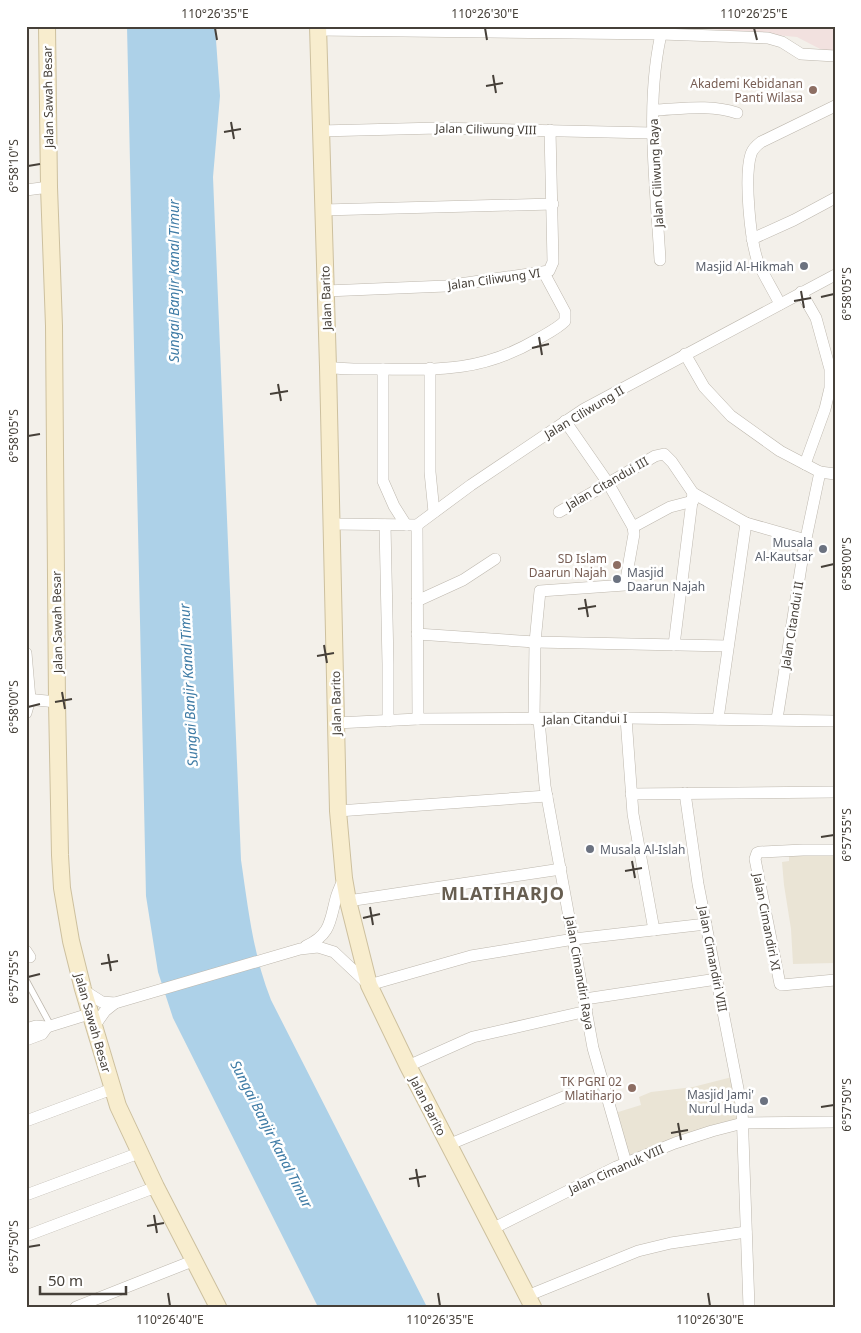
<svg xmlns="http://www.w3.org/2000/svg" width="861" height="1333" font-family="'Noto Sans',sans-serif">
<rect width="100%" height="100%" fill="#f3f0ea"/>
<g fill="#eae4d5">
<path d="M 789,853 L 835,853 L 835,963 L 793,964 L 791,929 L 784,885 L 782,862 L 789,861 Z"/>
<path d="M 732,1077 L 741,1119 L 629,1158 L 615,1113 L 641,1105 L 639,1097 L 651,1092 L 693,1087 Z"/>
</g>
<path fill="#f2e1df" d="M 676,26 L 835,26 L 835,52 L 824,51 L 797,37 Z"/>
<path fill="#add1e8" d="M 127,26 L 215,26 L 220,96 L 213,177 L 241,860 C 248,907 253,955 271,1000 L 427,1307 L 318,1307 L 173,1018 L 158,972 L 146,896 Z"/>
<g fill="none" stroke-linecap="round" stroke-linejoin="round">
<defs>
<path id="lane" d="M 26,980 L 51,1026"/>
<g id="street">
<path d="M 318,30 L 661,34 L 768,38 L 782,42 L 801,54 L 835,56"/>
<path d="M 654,110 C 681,109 710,104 737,113"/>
<path d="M 320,131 L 438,128 L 652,133"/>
<path d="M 26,190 L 49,187"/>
<path d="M 323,210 L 553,204"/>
<path d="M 752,239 L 794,220 L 835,198"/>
<path d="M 660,260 C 656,185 644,99 663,26"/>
<path d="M 326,291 L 446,286 L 549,271 L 553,262 L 550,130"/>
<path d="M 801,292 L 816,318 L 830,369 L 830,388 L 825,409 L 805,464"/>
<path d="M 780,304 C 773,290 764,276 758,262 C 750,240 744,176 751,154 C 753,148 757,145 761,142 L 835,106"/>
<path d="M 685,354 L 704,387 L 731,416 L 780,451 L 820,472 L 835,474"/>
<path d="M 328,367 C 346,370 364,369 382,369 C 441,370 483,371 536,340 C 546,334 557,329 565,321 L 565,312 L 544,273"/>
<path d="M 430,368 L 430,472 L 434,512"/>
<path d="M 383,369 L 383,481 L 394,506 L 406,525"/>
<path d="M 559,512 L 655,456 L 664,454 L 672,462 L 693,493 L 746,523 L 806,540"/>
<path d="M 332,524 L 417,525 L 471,485 L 584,409 L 835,275"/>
<path d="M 385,525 L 388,664 L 388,721"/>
<path d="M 417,525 L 418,719"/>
<path d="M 633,527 L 670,507 L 693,501"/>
<path d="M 417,601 L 463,580 L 495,559"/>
<path d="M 417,634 L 535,642 L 728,646"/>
<path d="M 674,645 L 693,493"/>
<path d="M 26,653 L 30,699 L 26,713"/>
<path d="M 26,699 L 57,702"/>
<path d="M 626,718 L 633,814 L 654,930"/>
<path d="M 534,719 L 535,642 L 540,591 L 625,585 L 634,534 L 633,527 L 608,483 L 565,421"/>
<path d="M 718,719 L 746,523"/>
<path d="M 777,719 L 804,548 L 820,472"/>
<path d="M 539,720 L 545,786 L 593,1048 L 626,1163"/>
<path d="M 336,723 L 418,719 L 626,718 L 835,721"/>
<path d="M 685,793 L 698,884 L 742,1109 L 749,1307"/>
<path d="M 631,794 L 835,792"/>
<path d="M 338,811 L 547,796"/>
<path d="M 835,850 L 803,850 L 760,852 L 757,853 L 755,859 L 780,984 L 782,985 L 835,980"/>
<path d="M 348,901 L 561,869"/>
<path d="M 306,946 C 331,935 330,920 336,898 C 338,891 341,885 344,878"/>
<path d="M 26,951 L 30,957"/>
<path d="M 83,990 L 102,1002 L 115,1003"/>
<path d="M 585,999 L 717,979"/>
<path d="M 93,1028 L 105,1011 L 115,1003 L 300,949 L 318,947 L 334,952 L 369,985 L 471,956 L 574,939 L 706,924"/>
<path d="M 26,1029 L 36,1026 L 47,1027 L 89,1014"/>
<path d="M 26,1040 L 42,1034 L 47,1027"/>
<path d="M 408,1066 L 473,1037 L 587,1011"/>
<path d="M 26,1121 L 112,1089"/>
<path d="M 448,1145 L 602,1081"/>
<path d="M 26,1195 L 139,1153"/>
<path d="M 492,1229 L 616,1167 L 675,1143 L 712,1131 L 743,1123 L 835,1122"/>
<path d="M 26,1236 L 156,1187"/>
<path d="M 527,1296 L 638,1251 L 671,1243 L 746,1232"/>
<path d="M 76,1307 L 195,1260"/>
</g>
<g id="secondary">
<path d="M 47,26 L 49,187 L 54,326 L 57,702 L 60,855 L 62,888 L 71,941 L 83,989 L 118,1106 L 156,1187 L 218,1307"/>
<path d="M 318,26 L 328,367 L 338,811 L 344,878 L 348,901 L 369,985 L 408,1066 L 533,1307"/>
</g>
</defs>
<use href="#lane" stroke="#bdb7ad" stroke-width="7"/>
<use href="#street" stroke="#bdb7ad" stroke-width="12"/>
<use href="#secondary" stroke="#cdc09e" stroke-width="18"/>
<use href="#lane" stroke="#fff" stroke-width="5.5"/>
<use href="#street" stroke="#fff" stroke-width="11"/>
<use href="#secondary" stroke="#f8edce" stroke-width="16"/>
</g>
<path fill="none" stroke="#464039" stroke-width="2" d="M 215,28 L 217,40M 485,28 L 487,40M 754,28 L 757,40M 493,75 L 496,93M 486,86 L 503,83M 231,122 L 234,139M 224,132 L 241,129M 28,166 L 40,164M 801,291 L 804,308M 821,297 L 834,294M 794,301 L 811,298M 539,337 L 542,355M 532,348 L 549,344M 278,384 L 281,401M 270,394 L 288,391M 28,436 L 40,434M 821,567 L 834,564M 585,599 L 588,617M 578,609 L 596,606M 324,645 L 327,663M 317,656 L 334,653M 62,692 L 65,709M 55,702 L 72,699M 28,707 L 40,704M 821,837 L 834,835M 632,861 L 635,878M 625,871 L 642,868M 370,907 L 373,925M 363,918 L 380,914M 108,954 L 111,971M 101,964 L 118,961M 28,977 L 40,974M 821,1107 L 834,1105M 678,1123 L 681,1140M 671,1133 L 688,1130M 416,1169 L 419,1187M 409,1179 L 426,1176M 154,1215 L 157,1233M 147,1226 L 164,1223M 28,1247 L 40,1245M 168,1293 L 170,1306M 438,1293 L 440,1306M 708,1293 L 710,1306"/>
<g fill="#8d6e63" stroke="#fff" stroke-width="2">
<circle cx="813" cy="90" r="5"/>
<circle cx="617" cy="565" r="5"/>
<circle cx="632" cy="1088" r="5"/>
</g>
<g fill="#6b7280" stroke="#fff" stroke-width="2">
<circle cx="804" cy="266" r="5"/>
<circle cx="823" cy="549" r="5"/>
<circle cx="617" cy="579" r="5"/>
<circle cx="590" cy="849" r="5"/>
<circle cx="764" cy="1101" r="5"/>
</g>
<g text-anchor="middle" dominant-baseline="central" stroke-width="5" stroke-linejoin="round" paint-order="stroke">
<g font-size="12" fill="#785e54" stroke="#fff" text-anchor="end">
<text x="803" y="83">Akademi Kebidanan<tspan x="803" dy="14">Panti Wilasa</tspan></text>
<text x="607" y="558">SD Islam<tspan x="607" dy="14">Daarun Najah</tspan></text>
<text x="622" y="1081">TK PGRI 02<tspan x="622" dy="14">Mlatiharjo</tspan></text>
</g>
<g font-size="12" fill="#464039" stroke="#fff">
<text transform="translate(48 97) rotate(-91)">Jalan Sawah Besar</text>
<text transform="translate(486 129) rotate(1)">Jalan Ciliwung VIII</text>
<text transform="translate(656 173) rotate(-93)">Jalan Ciliwung Raya</text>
<text transform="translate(494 279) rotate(-8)">Jalan Ciliwung VI</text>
<text transform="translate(326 298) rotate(-92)">Jalan Barito</text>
<text transform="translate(584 412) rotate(-31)">Jalan Ciliwung II</text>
<text transform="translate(607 483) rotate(-30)">Jalan Citandui III</text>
<text transform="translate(57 622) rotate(-91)">Jalan Sawah Besar</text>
<text transform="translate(792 625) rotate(-81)">Jalan Citandui II</text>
<text transform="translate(336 703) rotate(-91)">Jalan Barito</text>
<text transform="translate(585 719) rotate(-1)">Jalan Citandui I</text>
<text transform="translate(767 922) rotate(79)">Jalan Cimandiri XI</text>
<text transform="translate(713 959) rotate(79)">Jalan Cimandiri VIII</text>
<text transform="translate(580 973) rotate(80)">Jalan Cimandiri Raya</text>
<text transform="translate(93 1023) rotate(74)">Jalan Sawah Besar</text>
<text transform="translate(428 1106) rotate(63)">Jalan Barito</text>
<text transform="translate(616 1169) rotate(-24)">Jalan Cimanuk VIII</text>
</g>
<g font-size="12" fill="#5b616d" stroke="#fff" text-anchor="end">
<text x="794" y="266">Masjid Al-Hikmah</text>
<text x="813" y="542">Musala<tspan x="813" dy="14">Al-Kautsar</tspan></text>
<text x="627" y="572" text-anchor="start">Masjid<tspan x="627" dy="14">Daarun Najah</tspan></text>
<text x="600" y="849" text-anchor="start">Musala Al-Islah</text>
<text x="754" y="1094">Masjid Jami'<tspan x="754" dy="14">Nurul Huda</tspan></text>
</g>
<g font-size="14" font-style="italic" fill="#3e7ba5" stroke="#fff">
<text transform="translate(173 281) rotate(-90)">Sungai Banjir Kanal Timur</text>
<text transform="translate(188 685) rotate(-93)">Sungai Banjir Kanal Timur</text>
<text transform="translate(272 1134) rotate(63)">Sungai Banjir Kanal Timur</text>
</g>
<g font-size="18" font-weight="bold" letter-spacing="1" fill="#675e51" stroke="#fff">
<text x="503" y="893">MLATIHARJO</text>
</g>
</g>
<rect width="861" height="1333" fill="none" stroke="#ffffff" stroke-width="55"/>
<path d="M40 1286v8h86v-8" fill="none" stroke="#464039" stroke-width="2.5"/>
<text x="48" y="1286" font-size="15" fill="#464039" stroke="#ffffff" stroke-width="4" paint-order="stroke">50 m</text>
<rect x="28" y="28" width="806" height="1278" fill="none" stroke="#464039" stroke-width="2"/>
<g font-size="12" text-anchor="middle" fill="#464039">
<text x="215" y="18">110°26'35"E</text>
<text x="485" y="18">110°26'30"E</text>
<text x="754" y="18">110°26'25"E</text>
<text transform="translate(14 166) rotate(-90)" y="4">6°58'10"S</text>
<text transform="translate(847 294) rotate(-90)" y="4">6°58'05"S</text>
<text transform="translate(14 436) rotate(-90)" y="4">6°58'05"S</text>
<text transform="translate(847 564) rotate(-90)" y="4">6°58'00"S</text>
<text transform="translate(14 707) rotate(-90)" y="4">6°58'00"S</text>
<text transform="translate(847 835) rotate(-90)" y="4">6°57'55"S</text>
<text transform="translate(14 977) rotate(-90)" y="4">6°57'55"S</text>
<text transform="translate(847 1105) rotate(-90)" y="4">6°57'50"S</text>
<text transform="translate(14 1247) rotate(-90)" y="4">6°57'50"S</text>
<text x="170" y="1324">110°26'40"E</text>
<text x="440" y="1324">110°26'35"E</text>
<text x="710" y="1324">110°26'30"E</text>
</g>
</svg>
